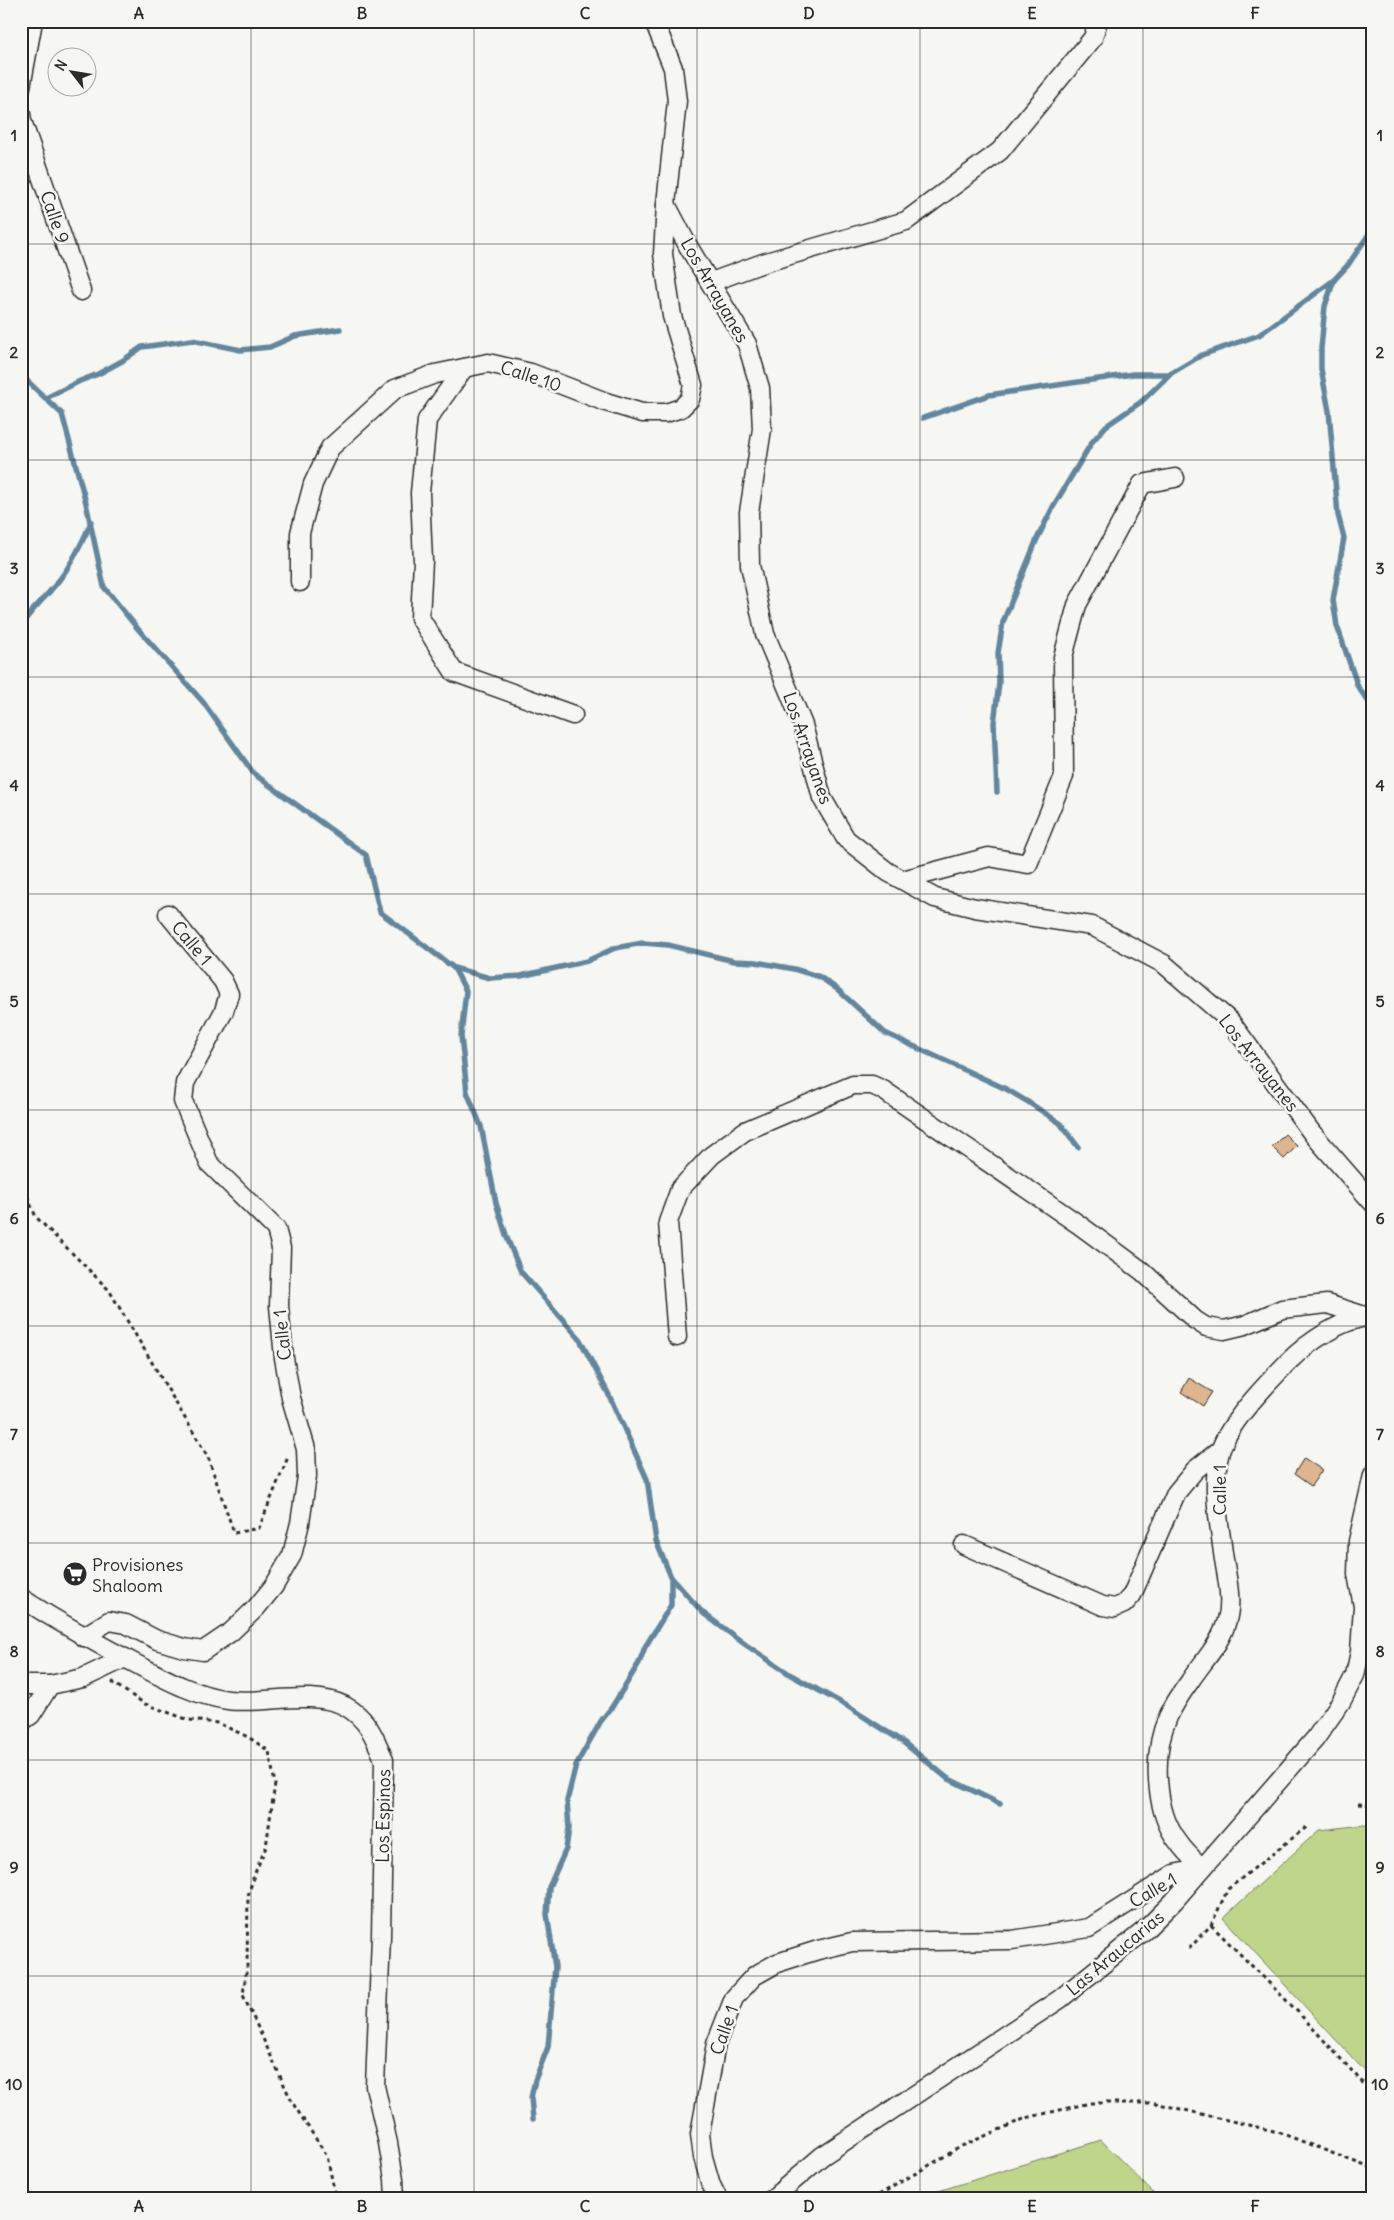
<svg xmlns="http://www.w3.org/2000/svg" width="1394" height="2220" font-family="Delius,sans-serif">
<rect width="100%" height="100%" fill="#f6f6f2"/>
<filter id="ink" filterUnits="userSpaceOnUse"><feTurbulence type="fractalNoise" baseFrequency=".02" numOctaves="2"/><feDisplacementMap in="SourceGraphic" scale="10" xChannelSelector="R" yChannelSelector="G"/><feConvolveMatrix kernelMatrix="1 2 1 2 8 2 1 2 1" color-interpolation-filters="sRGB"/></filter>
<g filter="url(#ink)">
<g fill="#bfd58b" stroke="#75805b">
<path d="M 1364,1825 L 1373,1826 L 1373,2080 L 1223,1918 L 1319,1830 Z"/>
<path d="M 1101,2140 L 1159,2199 L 913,2199 Z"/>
</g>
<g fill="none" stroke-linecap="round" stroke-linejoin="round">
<g stroke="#64869d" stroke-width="5.5">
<path d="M 1373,228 L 1348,265 L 1334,280 L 1325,306 L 1321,348 L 1321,369 L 1329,411 L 1338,515 L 1344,538 L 1333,600 L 1337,626 L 1358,687 L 1373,708"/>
<path d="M 21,375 L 62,414 L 86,503 L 104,587 L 138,629 L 203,702 L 254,774 L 366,855 L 380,912 L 454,968 L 466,991 L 461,1036 L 467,1092 L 481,1126 L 496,1203 L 507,1238 L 521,1272 L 579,1338 L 608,1393 L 647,1479 L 656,1541 L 671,1577 L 703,1613 L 746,1645 L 791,1675 L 847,1706 L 903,1742 L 947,1778 L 1000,1804"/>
<path d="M 46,398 L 80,381 L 98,374 L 122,361 L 142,347 L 192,340 L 241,350 L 270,347 L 295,336 L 340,329"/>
<path d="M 923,418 L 989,395 L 1133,374 L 1170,374"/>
<path d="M 21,626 C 30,611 40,603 51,590 C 69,570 81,546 91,522"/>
<path d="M 997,792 L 994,723 L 999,683 L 998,653 L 1003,622 L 1037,539 L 1053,507 L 1092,442 L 1106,426 L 1141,402 L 1170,374 L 1202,355 L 1259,335 L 1334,280"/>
<path d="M 454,968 L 490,978 L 521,976 L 587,961 L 615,948 L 643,943 L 668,945 L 734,961 L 756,962 L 794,969 L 820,977 L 837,989 L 885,1033 L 1006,1089 L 1028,1102 L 1060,1123 L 1078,1147"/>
<path d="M 533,2119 L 531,2098 L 535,2080 L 548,2047 L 555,1967 L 547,1914 L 549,1887 L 566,1849 L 569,1828 L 567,1801 L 576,1765 L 601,1721 L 612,1707 L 639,1663 L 645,1647 L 671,1605 L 671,1577"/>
</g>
</g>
<g fill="#deb58f" stroke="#2b2b2b">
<path d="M 1285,1134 L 1297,1146 L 1284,1159 L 1272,1147 Z"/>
<path d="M 1189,1378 L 1212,1392 L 1203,1406 L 1181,1392 Z"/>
<path d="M 1304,1458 L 1322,1470 L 1311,1486 L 1294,1474 Z"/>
</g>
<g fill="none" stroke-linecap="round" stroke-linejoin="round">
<defs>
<g id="minor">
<path d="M 654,21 L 673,68 L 677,101 L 666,204 L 688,246 L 747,344 L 760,388 L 762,429 L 749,512 L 750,565 L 765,634 L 803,725 L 822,798 L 846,839 L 888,872 L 935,898 L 975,908 L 1092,926 L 1164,964 L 1230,1021 L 1312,1133 L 1373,1203"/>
<path d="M 21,87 L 33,21"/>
<path d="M 21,114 L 22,121 L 81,291"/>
<path d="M 711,282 L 763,263 L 906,221 L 1000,151 L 1093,38 L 1098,21"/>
<path d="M 464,368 L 427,420 L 420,493 L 423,561 L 420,618 L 454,672 L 573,715"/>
<path d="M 300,582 L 300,533 L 313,484 L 330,448 L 395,389 L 435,374 L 488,363 L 531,373 L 606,402 L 642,413 L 666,413 L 681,408 L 690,399 L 693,385 L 672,316 L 663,254 L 666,205"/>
<path d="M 903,880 L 989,857 L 1028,864 L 1064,776 L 1063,657 L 1077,605 L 1142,484 L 1175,478"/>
<path d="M 677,1337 L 668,1222 L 680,1189 L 712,1155 L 745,1131 L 853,1085 L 872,1085 L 883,1090 L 1078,1224 L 1142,1271 L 1195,1320 L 1206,1327 L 1224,1330 L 1245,1325 L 1282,1309 L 1327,1304 L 1368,1317"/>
<path d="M 964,1545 L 1103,1606 L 1115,1608 L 1124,1604 L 1132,1595 L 1176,1493 L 1195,1470 L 1220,1450"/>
<path d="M 21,1598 C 60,1623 99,1645 140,1666 C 167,1680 197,1696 228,1700 C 264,1705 311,1689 345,1706 C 367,1718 375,1737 384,1760 L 381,1937 L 375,2086 L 388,2143 L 394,2179 L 395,2199"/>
<path d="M 83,1637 L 109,1621 L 126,1624 L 157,1640 L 184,1648 L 203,1651 L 231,1632 L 256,1608 L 274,1586 L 292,1555 L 300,1523 L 307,1476 L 306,1449 L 291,1398 L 284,1358 L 279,1306 L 281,1248 L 276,1229 L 209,1163 L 183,1101 L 185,1083 L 224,1011 L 229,994 L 223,981 L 168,914"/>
<path d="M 21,1685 L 50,1685 L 83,1678 L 125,1658"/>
<path d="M 21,1722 L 31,1715 L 50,1685"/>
<path d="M 718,2199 L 711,2185 L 703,2157 L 700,2134 L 716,2044 L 734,1998 L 754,1976 L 777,1963 L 818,1950 L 852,1942 L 1012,1940 L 1089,1928 L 1174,1874 L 1202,1868 C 1194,1860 1185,1852 1179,1843 C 1154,1812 1152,1752 1168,1717 C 1174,1704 1182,1692 1190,1681 C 1203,1661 1221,1644 1227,1620 C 1233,1599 1226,1574 1223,1553 C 1219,1520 1211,1484 1220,1452 C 1228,1423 1267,1384 1288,1362 C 1307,1343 1345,1316 1373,1317"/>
<path d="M 772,2199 L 822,2156 L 1060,1999 L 1145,1930 L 1174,1901 L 1315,1739 L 1341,1702 L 1355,1675 L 1360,1652 L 1363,1606 L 1357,1574 L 1358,1541 L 1373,1475"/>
</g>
</defs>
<use href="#minor" stroke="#2b2b2b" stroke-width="21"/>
<g stroke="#2b2b2b" stroke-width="3" stroke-dasharray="4 4" stroke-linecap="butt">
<path d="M 21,1182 L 36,1217 L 109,1290 L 208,1457 L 234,1533 L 259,1528 L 288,1457"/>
<path d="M 114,1681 L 113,1683 L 145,1704 L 189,1720 L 218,1723 L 248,1737 L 269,1751 L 275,1784 L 266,1847 L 254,1875 L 248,1896 L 247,1966 L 243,1995 L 292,2102 L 327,2156 L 336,2199"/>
<path d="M 1358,1804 L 1373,1805"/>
<path d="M 1211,1925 L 1298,2012 L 1373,2094"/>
<path d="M 1189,1949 L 1211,1925 L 1228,1889 L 1309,1825"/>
<path d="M 872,2199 L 962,2146 L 1026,2118 L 1090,2103 L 1155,2103 L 1278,2132 L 1373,2169"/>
</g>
<use href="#minor" stroke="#f6f6f2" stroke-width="18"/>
</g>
</g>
<path fill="none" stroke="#2b2b2b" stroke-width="1" stroke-opacity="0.55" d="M 251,21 L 251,2199M 474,21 L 474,2199M 697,21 L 697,2199M 920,21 L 920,2199M 1143,21 L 1143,2199M 21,244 L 1373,244M 21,460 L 1373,460M 21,677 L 1373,677M 21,894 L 1373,894M 21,1110 L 1373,1110M 21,1326 L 1373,1326M 21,1543 L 1373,1543M 21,1760 L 1373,1760M 21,1976 L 1373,1976"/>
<defs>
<symbol id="supermarket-disc" viewBox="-11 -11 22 22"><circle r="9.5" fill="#2b2b2b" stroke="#f6f6f2"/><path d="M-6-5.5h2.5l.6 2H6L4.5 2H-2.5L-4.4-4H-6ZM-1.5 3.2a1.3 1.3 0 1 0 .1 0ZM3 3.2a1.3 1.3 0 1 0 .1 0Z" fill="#fff"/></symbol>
</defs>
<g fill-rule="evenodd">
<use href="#supermarket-disc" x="61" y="1560" width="28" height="28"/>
</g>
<g text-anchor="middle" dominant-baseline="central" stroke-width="5" stroke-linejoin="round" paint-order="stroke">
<g font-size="18" fill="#2b2b2b" stroke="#f6f6f2">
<text transform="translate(55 217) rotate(71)">Calle 9</text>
<text transform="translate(715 290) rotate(60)">Los Arrayanes</text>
<text transform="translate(531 376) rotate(18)">Calle 10</text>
<text transform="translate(808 748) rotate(71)">Los Arrayanes</text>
<text transform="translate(192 943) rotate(50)">Calle 1</text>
<text transform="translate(1259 1063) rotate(52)">Los Arrayanes</text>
<text transform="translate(282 1335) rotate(-96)">Calle 1</text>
<text transform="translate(1219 1490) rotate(-90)">Calle 1</text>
<text transform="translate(383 1816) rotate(-89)">Los Espinos</text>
<text transform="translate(1153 1890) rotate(-30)">Calle 1</text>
<text transform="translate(1115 1953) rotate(-40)">Las Araucarias</text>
<text transform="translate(724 2030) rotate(-71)">Calle 1</text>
</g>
<g font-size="18" fill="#2b2b2b" stroke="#f6f6f2" text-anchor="start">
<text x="92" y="1564">Provisiones<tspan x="92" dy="21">Shaloom</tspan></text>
</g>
</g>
<rect width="1394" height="2220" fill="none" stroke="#f6f6f2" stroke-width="55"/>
<g transform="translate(72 72) rotate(301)"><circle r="24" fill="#f6f6f2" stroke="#a5a5a2"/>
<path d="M0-4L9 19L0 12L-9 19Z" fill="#2b2b2b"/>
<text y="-8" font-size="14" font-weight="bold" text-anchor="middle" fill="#2b2b2b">N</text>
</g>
<rect x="28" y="28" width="1338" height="2164" fill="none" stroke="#2b2b2b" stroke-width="2"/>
<g font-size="16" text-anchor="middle" font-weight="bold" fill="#2b2b2b">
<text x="139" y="19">A</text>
<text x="362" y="19">B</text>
<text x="585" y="19">C</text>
<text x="809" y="19">D</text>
<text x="1032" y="19">E</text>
<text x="1255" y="19">F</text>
<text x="14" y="141">1</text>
<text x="1380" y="141">1</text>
<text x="14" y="358">2</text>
<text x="1380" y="358">2</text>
<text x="14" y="574">3</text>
<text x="1380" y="574">3</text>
<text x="14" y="791">4</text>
<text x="1380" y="791">4</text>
<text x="14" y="1007">5</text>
<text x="1380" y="1007">5</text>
<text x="14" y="1224">6</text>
<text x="1380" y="1224">6</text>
<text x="14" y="1440">7</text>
<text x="1380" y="1440">7</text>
<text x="14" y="1657">8</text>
<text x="1380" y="1657">8</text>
<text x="14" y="1873">9</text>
<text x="1380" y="1873">9</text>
<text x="14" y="2090">10</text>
<text x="1380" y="2090">10</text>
<text x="139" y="2212">A</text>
<text x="362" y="2212">B</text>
<text x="585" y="2212">C</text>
<text x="809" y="2212">D</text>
<text x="1032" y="2212">E</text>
<text x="1255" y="2212">F</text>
</g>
</svg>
